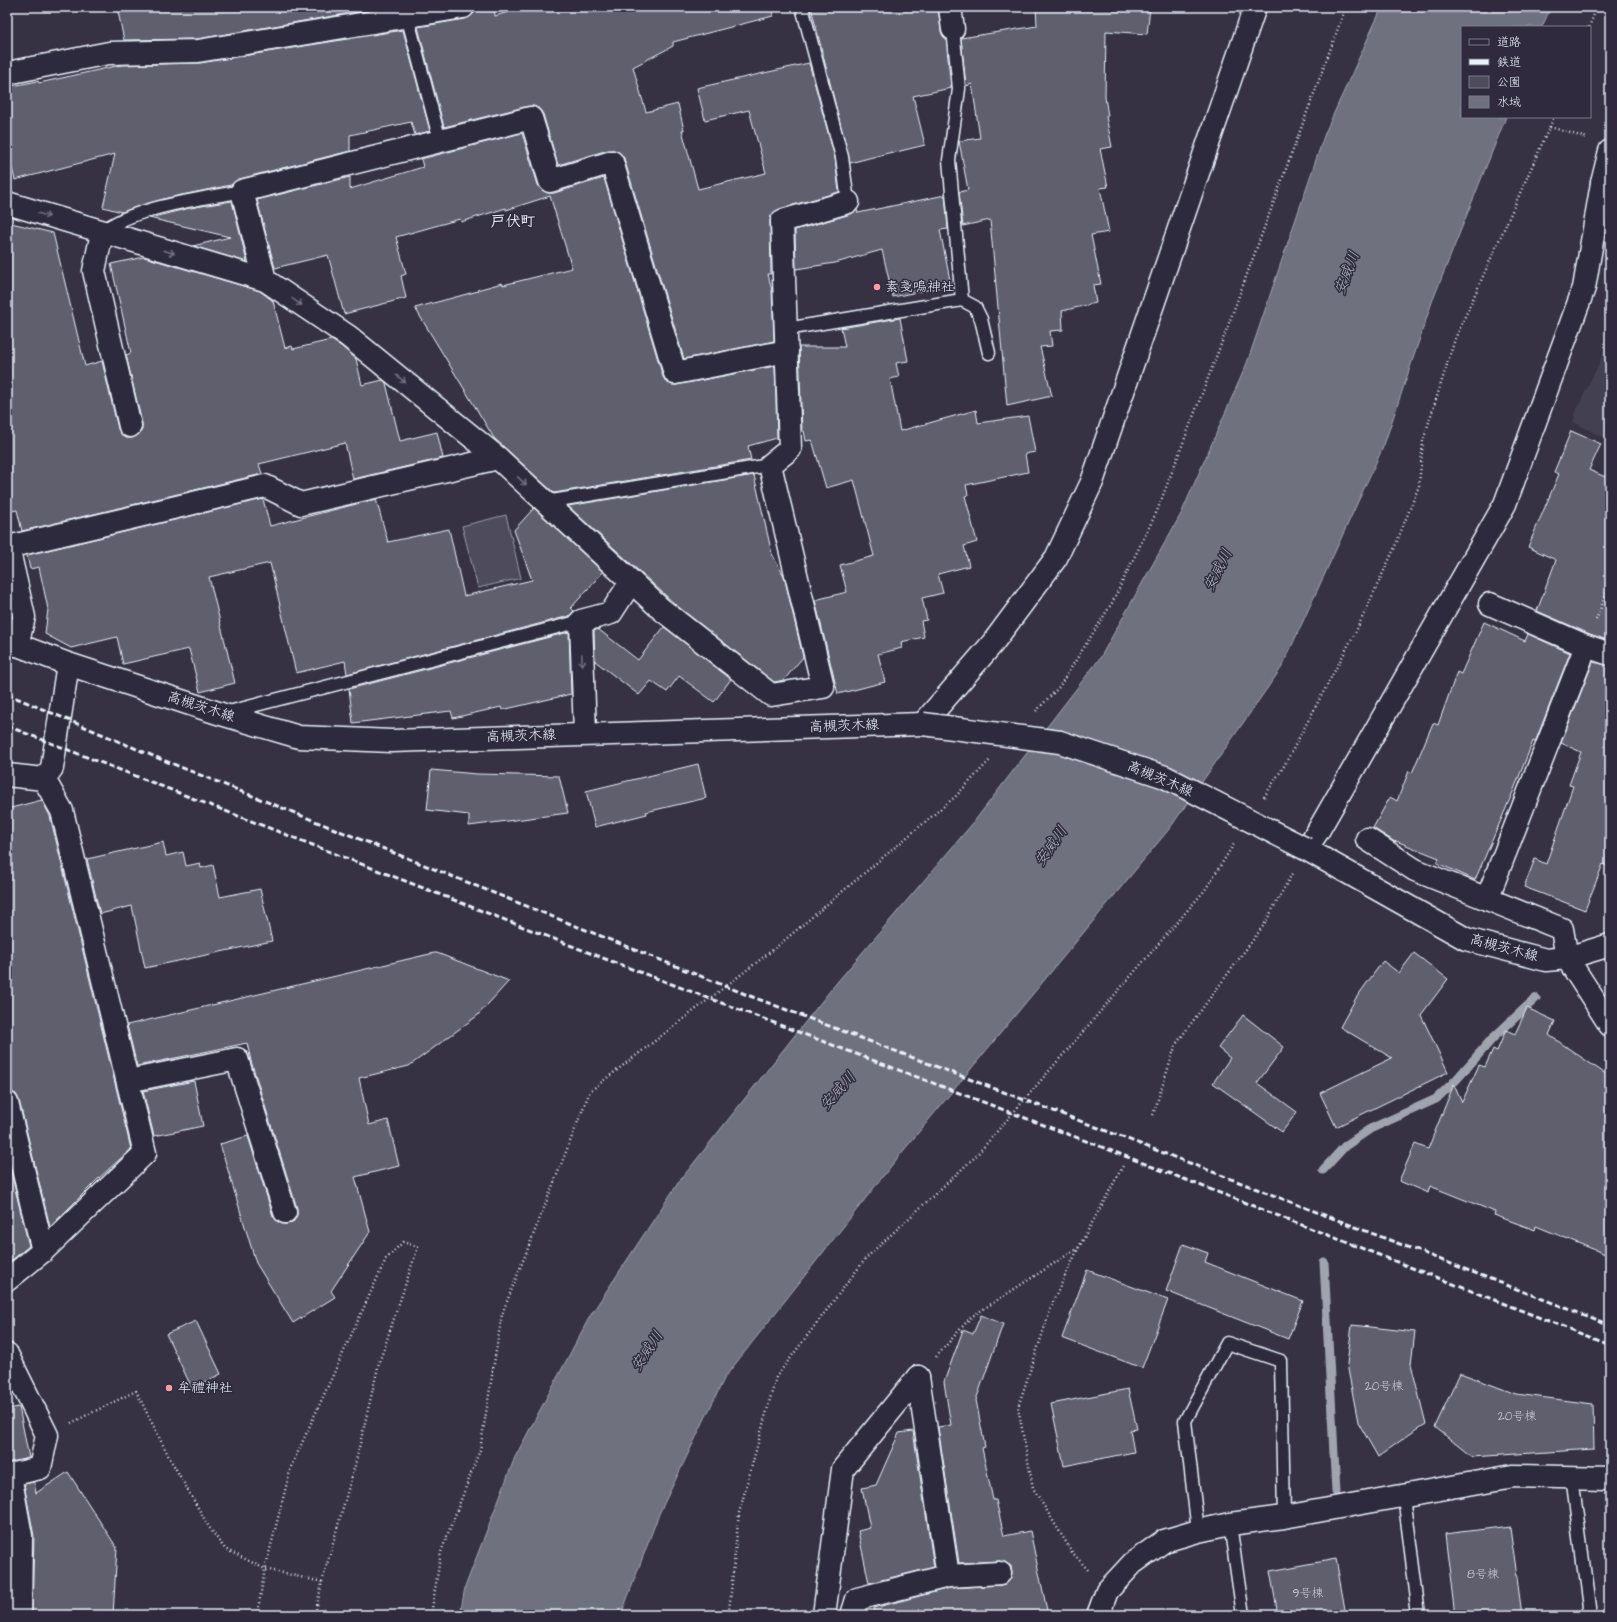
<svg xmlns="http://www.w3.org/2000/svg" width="1617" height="1622" font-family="'Architects Daughter','Klee One',sans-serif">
<rect width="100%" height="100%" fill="#363244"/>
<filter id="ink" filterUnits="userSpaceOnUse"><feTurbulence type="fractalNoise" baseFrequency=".025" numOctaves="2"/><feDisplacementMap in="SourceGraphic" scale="8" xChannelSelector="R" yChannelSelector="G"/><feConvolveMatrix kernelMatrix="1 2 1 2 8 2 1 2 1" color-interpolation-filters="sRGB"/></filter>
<g filter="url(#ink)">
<path fill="#433f51" d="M 1610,340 L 1610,441 L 1573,422 L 1577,409 Z"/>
<path fill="#4d4b5c" stroke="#9a9eaa" d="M 506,515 L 521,578 L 478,588 L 462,526 Z"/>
<path fill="#70717f" stroke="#a0a4af" d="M 1382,7 L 1551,7 L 1542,27 L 1462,27 L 1462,117 L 1506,117 L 1432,302 L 1384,445 L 1282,667 L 1170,828 L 899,1156 L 725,1377 L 659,1514 L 621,1615 L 460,1615 L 465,1587 L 515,1457 L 590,1316 L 678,1183 L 833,987 L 973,823 L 1100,658 L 1181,514 L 1247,363 L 1325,133 Z"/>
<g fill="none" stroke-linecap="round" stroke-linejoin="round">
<g stroke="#a0a4af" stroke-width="9">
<path d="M 1323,1170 L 1345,1146 L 1370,1129 L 1436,1099 L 1456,1080 L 1492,1039 L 1536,998"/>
<path d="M 1324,1262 L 1336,1492"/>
</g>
</g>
<g fill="#605e6e" stroke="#e8f1f8">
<path d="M 117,7 L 387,7 L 197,39 L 124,40 Z"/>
<path d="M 475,7 L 494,7 L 495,16 L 525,7 L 772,7 L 773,16 L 673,42 L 673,46 L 633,67 L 646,112 L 678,104 L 684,130 L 682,130 L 698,189 L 766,173 L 749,110 L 705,120 L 697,88 L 809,63 L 835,158 L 839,192 L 779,209 L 771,216 L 770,221 L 771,274 L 768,274 L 772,291 L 774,341 L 684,359 L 624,158 L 620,153 L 614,150 L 608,150 L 558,165 L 543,114 L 539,109 L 534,106 L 528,106 L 444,127 L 418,27 L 465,19 L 471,16 L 475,12 Z"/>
<path d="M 811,7 L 938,7 L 941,31 L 943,36 L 946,39 L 951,88 L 913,96 L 925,145 L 892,153 L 892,152 L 850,163 Z"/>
<path d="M 1036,7 L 1150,7 L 1147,34 L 1106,31 L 1105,97 L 1108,116 L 1106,116 L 1112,147 L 1100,149 L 1108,187 L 1100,188 L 1109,232 L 1091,235 L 1101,284 L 1093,285 L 1096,303 L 1062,311 L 1063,330 L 1050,331 L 1052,346 L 1040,347 L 1052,396 L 1007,406 L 990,220 L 963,226 L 959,192 L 968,190 L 959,141 L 980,138 L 972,84 L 966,86 L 961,38 L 1037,26 Z"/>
<path d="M 403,30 L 430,131 L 415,135 L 411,122 L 350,135 L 350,151 L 239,179 L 234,182 L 231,185 L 167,198 L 122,212 L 103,207 L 115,154 L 15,180 L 7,149 L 7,87 L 38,81 L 39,83 L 121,65 L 200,63 Z"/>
<path d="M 522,133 L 538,185 L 542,190 L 548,193 L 554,193 L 604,178 L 663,377 L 666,382 L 672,385 L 677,385 L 775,366 L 777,438 L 748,446 L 751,460 L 554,493 L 494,438 L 415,308 L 478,291 L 477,290 L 502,283 L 503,285 L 572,268 L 550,196 L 506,210 L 506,208 L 461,222 L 460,219 L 396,237 L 406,274 L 401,276 L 406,298 L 344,314 L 328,255 L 275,268 L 257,200 L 350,177 L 350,189 L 423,167 L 421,159 Z"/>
<path d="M 945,195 L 948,229 L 940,230 L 951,285 L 893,297 L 882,250 L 835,263 L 796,269 L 795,230 L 851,214 L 857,210 L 858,213 Z"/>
<path d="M 232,201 L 247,262 L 193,246 L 230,237 L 149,218 L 190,208 Z"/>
<path d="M 7,222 L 53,233 L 85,366 L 102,361 L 118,429 L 121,434 L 126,438 L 132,438 L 138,435 L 142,430 L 142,423 L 126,355 L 131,353 L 111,264 L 144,257 L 260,291 L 273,301 L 285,348 L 292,346 L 293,349 L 331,340 L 341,346 L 356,359 L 362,385 L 383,380 L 386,383 L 400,441 L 437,432 L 443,458 L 353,479 L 345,443 L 259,464 L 262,474 L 22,531 L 17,510 L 7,512 Z"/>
<path d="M 900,318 L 908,361 L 896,363 L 899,377 L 890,379 L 900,431 L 976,410 L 978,423 L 1028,416 L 1035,452 L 1025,454 L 1028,472 L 966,485 L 968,495 L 965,496 L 977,542 L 964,546 L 969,566 L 938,574 L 943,593 L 922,598 L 927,620 L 921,621 L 924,637 L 901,642 L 902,648 L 878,654 L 885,682 L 838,694 L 815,600 L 847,592 L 840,565 L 874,556 L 854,480 L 826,488 L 812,440 L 806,441 L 804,431 L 802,431 L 799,347 L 845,347 L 841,328 Z"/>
<path d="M 1571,431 L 1601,444 L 1589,470 L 1610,479 L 1610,641 L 1590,634 L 1537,611 L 1556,560 L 1528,547 L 1559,474 L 1554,472 Z"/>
<path d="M 754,475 L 772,554 L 784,576 L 803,657 L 784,680 L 774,682 L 676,605 L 568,506 Z"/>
<path d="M 263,499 L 270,526 L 376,499 L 388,542 L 449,529 L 464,596 L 532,580 L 514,530 L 534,508 L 603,572 L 571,608 L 574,611 L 569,616 L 347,674 L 345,661 L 296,673 L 270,563 L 209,577 L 235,683 L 200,692 L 189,649 L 123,664 L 117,637 L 71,648 L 45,634 L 48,609 L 39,567 L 30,569 L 27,555 Z"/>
<path d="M 1484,622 L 1525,641 L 1528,634 L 1570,653 L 1536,740 L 1535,742 L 1533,741 L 1513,792 L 1475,880 L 1437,863 L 1439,858 L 1396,841 L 1395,842 L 1373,828 L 1390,797 L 1397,801 L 1409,771 L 1412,773 L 1433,723 L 1438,725 L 1457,672 L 1461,674 Z"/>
<path d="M 664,627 L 731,679 L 714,702 L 679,676 L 667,692 L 651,681 L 639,695 L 595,661 L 594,631 L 598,629 L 638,660 Z"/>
<path d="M 569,632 L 571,694 L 502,710 L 501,707 L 453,718 L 451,711 L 353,723 L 349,689 Z"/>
<path d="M 1593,662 L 1610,666 L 1610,867 L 1603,864 L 1585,910 L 1524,887 L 1535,859 L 1546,864 L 1573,786 L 1569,785 L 1581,752 L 1561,743 Z"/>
<path d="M 698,764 L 706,798 L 646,812 L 647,814 L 595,827 L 586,791 Z"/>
<path d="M 431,770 L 477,774 L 559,776 L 568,813 L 469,826 L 469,815 L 427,810 Z"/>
<path d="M 42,800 L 50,816 L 131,1149 L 99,1178 L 50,1227 L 19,1100 L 16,1094 L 7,1091 L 7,809 Z"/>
<path d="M 163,842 L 166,856 L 183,852 L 186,866 L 200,863 L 201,868 L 213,865 L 220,897 L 260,889 L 272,941 L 145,968 L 132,906 L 100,914 L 87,859 Z"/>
<path d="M 434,953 L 437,953 L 509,981 L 477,1016 L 409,1066 L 359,1078 L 369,1125 L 388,1120 L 399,1166 L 355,1177 L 370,1232 L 331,1291 L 335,1297 L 293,1323 L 256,1263 L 220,1144 L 248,1136 L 273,1216 L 277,1221 L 282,1224 L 288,1224 L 294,1221 L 297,1215 L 297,1208 L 251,1061 L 247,1043 L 137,1066 L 127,1025 Z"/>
<path d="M 1414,953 L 1448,979 L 1421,1015 L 1448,1072 L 1336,1127 L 1320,1093 L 1392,1058 L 1340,1027 L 1356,998 L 1383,961 L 1399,973 Z"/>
<path d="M 1527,1008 L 1555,1021 L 1549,1035 L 1610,1077 L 1610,1256 L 1536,1226 L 1535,1230 L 1494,1215 L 1495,1212 L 1430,1186 L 1428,1193 L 1399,1181 L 1415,1144 L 1428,1149 L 1454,1084 L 1462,1102 L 1479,1065 L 1485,1067 L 1493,1049 L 1497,1051 L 1506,1030 L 1515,1034 Z"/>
<path d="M 1243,1015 L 1284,1047 L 1257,1083 L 1297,1112 L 1282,1132 L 1213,1083 L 1230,1058 L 1218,1048 Z"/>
<path d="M 194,1081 L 203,1126 L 154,1136 L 143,1091 Z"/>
<path d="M 7,1156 L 29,1246 L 7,1264 Z"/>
<path d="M 1183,1244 L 1208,1253 L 1205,1262 L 1303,1301 L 1288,1339 L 1166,1291 Z"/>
<path d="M 1087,1270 L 1168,1300 L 1142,1368 L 1062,1338 Z"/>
<path d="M 981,1315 L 1003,1324 L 976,1400 L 985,1447 L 982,1448 L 993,1500 L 996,1500 L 1004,1536 L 1030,1531 L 1048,1615 L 876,1615 L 874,1608 L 950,1588 L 1001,1585 L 1007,1583 L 1011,1578 L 1012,1572 L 1011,1566 L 1005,1562 L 999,1561 L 959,1563 L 938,1427 L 951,1425 L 944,1382 L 963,1330 L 973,1334 Z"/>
<path d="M 196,1321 L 221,1374 L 192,1388 L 166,1334 Z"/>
<path d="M 1352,1325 L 1415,1332 L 1411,1364 L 1426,1424 L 1410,1434 L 1378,1457 L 1358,1422 L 1347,1364 Z"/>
<path d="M 1460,1373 L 1516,1394 L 1593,1404 L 1594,1449 L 1472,1457 L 1435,1427 Z"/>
<path d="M 1128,1389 L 1137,1429 L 1130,1430 L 1134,1452 L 1064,1466 L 1051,1404 Z"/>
<path d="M 19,1407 L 29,1458 L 7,1463 L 7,1409 Z"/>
<path d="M 913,1431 L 934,1567 L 869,1583 L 858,1531 L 870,1528 L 862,1488 L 876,1485 L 899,1433 Z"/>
<path d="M 68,1472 L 117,1548 L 113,1615 L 61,1612 L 61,1615 L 32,1615 L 34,1536 L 24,1484 L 34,1482 L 36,1493 Z"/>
<path d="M 1510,1526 L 1522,1615 L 1455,1615 L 1445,1534 Z"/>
<path d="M 7,1529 L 8,1537 L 8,1615 L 7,1615 Z"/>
<path d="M 1336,1559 L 1346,1615 L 1278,1615 L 1270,1571 Z"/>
</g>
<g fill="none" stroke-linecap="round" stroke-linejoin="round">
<defs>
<g id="lane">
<path d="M 802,7 L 842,157 L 848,202"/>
<path d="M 406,12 L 440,141"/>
<path d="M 102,232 C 132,207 203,199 242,191"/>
<path d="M 962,300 L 975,307 L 981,319 L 989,353"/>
<path d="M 786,329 L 962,300 L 949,160 L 959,89 L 953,29"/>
<path d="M 546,502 L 770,465"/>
<path d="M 225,713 L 581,621"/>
<path d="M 1572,1477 L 1590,1615"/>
<path d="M 1404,1496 L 1419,1615"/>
<path d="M 1230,1524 L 1243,1615"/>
<path d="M 1198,1531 L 1185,1421 L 1227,1343 L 1281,1361 L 1284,1517"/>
</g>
<g id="street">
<path d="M 950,7 L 953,29"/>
<path d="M 7,73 L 109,53 L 198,51 L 463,7"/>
<path d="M 1602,183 L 1610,151"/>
<path d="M 7,203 L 265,280 L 348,336 L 498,458 L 661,609 L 771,695 L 823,687 L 770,465 L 790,449 L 782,221 L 848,202"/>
<path d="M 102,233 L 94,271 L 130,426"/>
<path d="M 265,280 L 242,191 L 531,118 L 550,181 L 612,162 L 675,373 L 787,351"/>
<path d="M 1490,604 L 1586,646 L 1610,654"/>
<path d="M 17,645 L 24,617 L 8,547 L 265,486 L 301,504 L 498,458"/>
<path d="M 923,724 L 992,644 L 1056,558 L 1092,482 L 1255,7"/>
<path d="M 585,734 L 581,621 L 611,613 L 631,582"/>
<path d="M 7,775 L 44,779 L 62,811 L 145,1153 L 43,1251 L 7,1280"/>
<path d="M 44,779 L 52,768 L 68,664"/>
<path d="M 1367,839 L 1415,870 L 1562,929 L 1567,958"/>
<path d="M 1306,849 L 1318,831 L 1505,504 L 1584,288 L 1602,183 L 1610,174"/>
<path d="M 1487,899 L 1586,646"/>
<path d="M 128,1081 L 237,1059 L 285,1212"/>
<path d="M 7,1103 L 43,1251"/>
<path d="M 7,1354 L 47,1435 L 40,1468 L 10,1475 L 21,1536 L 20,1615"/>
<path d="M 918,1377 L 948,1576"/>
<path d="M 824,1615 L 843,1469 L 918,1377"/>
<path d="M 852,1615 L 857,1599 L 948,1576 L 1000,1573"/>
<path d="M 1098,1615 L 1107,1591 L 1133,1563 L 1164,1541 L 1198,1531 L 1230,1524 L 1284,1517 L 1513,1476 L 1610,1478"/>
</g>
<g id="secondary">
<path d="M 7,641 L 68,664 L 221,714 L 299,737 L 391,741 L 923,724"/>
<path d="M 1306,849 L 1466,939 L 1546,960 L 1567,958 L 1610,945"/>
<path d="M 1567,958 L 1610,1025"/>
</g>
</defs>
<use href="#lane" stroke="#e8f1f8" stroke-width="15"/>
<use href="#street" stroke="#e8f1f8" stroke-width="25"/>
<use href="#secondary" stroke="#e8f1f8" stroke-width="25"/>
<g stroke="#e8f1f8" stroke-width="2.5" stroke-dasharray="1 3" stroke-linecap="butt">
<path d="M 1589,27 L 1597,7"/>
<path d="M 1550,127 L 1587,138"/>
<path d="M 1596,620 L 1610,584"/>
<path d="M 1036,711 L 1059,687 L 1112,603 L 1157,511 L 1223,339 L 1346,7"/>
<path d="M 1264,797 L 1284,766 L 1357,629 L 1394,549 L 1419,486 L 1423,441 L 1455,339 L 1554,117"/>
<path d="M 1153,1115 L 1176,1044 L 1264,925 L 1293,872"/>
<path d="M 936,1357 L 971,1317 L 1078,1248"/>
<path d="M 71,1423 L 136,1391 L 169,1457 L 209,1527 L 225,1549 L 265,1569 L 322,1582"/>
<path d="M 1088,1570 L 1072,1552 L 1033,1488 L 1018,1407 L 1054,1299 L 1079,1247 L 1123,1166"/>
<path d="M 257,1615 L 265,1569 L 291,1467 L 386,1259 L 403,1242 L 418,1247 L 379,1363 L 355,1465 L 322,1582 L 315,1615"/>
<path d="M 431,1615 L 441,1552 L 480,1450 L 502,1314 L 590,1091 L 774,949 L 956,796 L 990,760"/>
<path d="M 725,1615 L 729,1611 L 739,1513 L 776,1377 L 866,1258 L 975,1157 L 1205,890 L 1234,844"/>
</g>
<use href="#lane" stroke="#2f2a3d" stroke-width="12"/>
<use href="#street" stroke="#2f2a3d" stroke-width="22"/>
<use href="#secondary" stroke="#2f2a3d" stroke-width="22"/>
<g stroke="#e8f1f8" stroke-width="3" stroke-dasharray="6 3" stroke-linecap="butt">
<path d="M 7,694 L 158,758 L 750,996 L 1096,1127 L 1610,1325"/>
<path d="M 7,726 L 608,960 L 1094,1144 L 1610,1345"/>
</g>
<defs>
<path id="secondary-bridge" d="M 923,724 L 1060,742 L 1165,777 L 1306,849"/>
</defs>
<use href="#secondary-bridge" stroke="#e8f1f8" stroke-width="25" stroke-linecap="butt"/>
<use href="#secondary-bridge" stroke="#2f2a3d" stroke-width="22"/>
</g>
<defs><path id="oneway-shaft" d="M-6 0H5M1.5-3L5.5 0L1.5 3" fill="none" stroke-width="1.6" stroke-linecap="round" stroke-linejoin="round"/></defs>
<g stroke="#70707e">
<use href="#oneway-shaft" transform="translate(44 215) rotate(17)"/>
<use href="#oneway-shaft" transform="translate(169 252) rotate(16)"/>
<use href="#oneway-shaft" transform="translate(297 302) rotate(34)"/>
<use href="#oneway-shaft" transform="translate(401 379) rotate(39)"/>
<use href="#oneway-shaft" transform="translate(522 481) rotate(43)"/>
<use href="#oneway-shaft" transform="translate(582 660) rotate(88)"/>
</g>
</g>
<g fill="#ff9aa2" stroke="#2f2a3d" stroke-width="1.5">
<circle cx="877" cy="287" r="4"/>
<circle cx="169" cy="1388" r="4"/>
</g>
<g text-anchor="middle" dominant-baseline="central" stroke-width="3" stroke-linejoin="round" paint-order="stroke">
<g font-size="12" fill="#c6ccd6">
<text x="1384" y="1386">20号棟</text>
<text x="1517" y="1416">20号棟</text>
<text x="1483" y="1574">8号棟</text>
<text x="1308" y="1593">9号棟</text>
</g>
<g font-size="14" fill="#e8f1f8" stroke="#2f2a3d" text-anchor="start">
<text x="885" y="287">素戔嗚神社</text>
<text x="177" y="1388">牟禮神社</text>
</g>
<g font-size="14" fill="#e8f1f8" stroke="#2f2a3d">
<text transform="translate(201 707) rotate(18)">高槻茨木線</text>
<text transform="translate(844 726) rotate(-2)">高槻茨木線</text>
<text transform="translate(521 736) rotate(-2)">高槻茨木線</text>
<text transform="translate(1160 779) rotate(23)">高槻茨木線</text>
<text transform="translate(1504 948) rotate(15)">高槻茨木線</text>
</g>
<g font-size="15" font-weight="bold" fill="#e8f1f8" stroke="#2f2a3d">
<text x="513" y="221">戸伏町</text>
</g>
<g font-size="15" font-style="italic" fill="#b2b7c2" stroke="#2f2a3d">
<text transform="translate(1347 273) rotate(-69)">安威川</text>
<text transform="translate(1218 570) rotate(-63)">安威川</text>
<text transform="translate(1051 846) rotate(-55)">安威川</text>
<text transform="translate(838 1091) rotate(-48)">安威川</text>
<text transform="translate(647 1351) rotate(-56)">安威川</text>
</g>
</g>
<rect width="1617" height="1622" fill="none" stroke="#2f2a3d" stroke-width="24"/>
<rect x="12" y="12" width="1593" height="1598" fill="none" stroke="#e8f1f8" stroke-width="1.5" filter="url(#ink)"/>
<rect x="1461" y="26" width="130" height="92" fill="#2f2a3d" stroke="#797a88"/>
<rect x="1469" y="39" width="20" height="6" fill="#2f2a3d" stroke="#797a88"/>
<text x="1497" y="46" font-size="12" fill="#e8f1f8">道路</text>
<rect x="1469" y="59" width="20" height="6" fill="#e8f1f8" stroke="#797a88"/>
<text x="1497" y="66" font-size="12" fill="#e8f1f8">鉄道</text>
<rect x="1469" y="76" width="20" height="12" fill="#4d4b5c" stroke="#797a88"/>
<text x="1497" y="86" font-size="12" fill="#e8f1f8">公園</text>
<rect x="1469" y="96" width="20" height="12" fill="#70717f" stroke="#797a88"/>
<text x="1497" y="106" font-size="12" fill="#e8f1f8">水域</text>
</svg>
